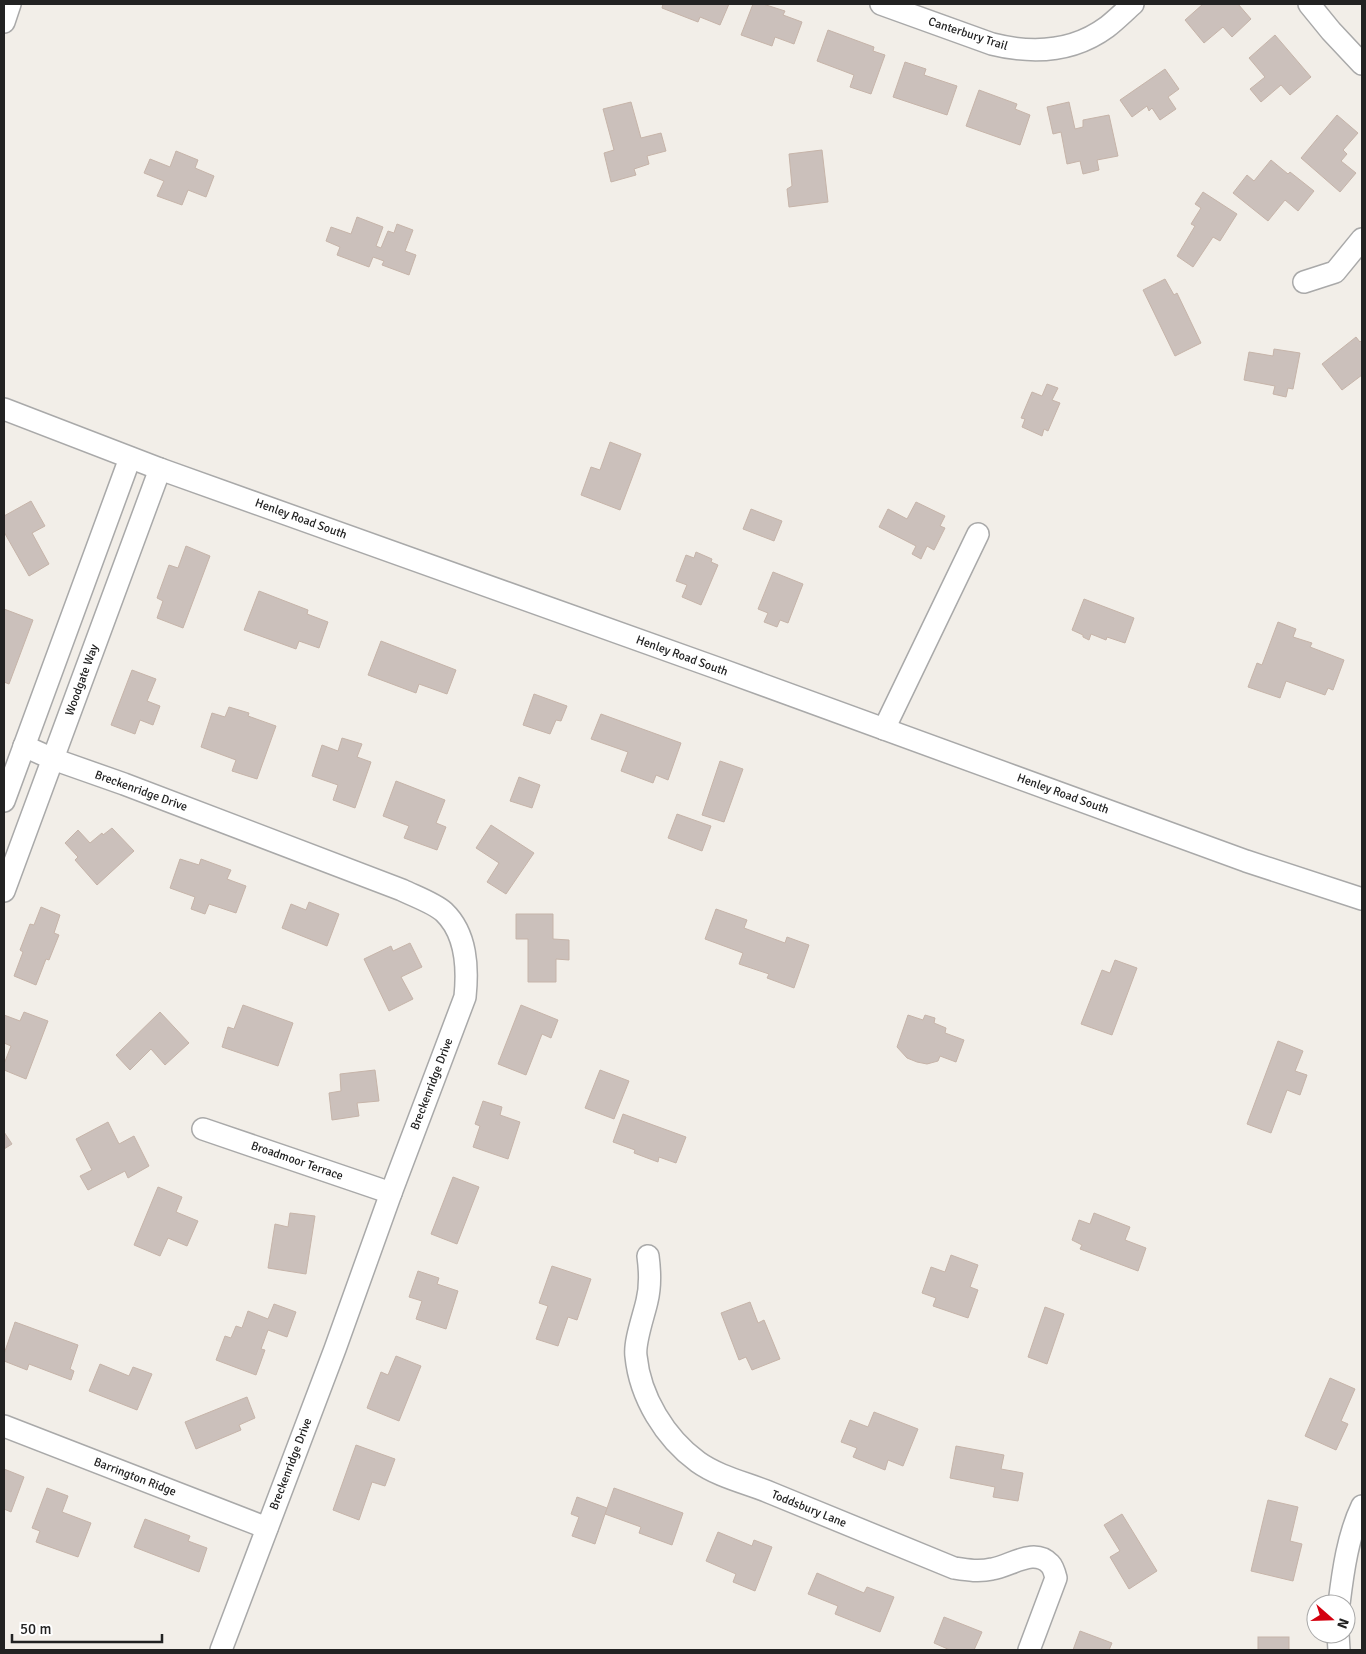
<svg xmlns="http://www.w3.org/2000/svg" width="1366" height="1654" font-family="Signika,sans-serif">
<rect width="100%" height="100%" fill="#f2eee8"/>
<g fill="#cbc0bb" stroke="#c6b4a9">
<path d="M 663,4 L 729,4 L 720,25 L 700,17 L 698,22 L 662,8 Z"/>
<path d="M 753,4 L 763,4 L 785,11 L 783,15 L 802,22 L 794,44 L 775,37 L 772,46 L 741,35 Z"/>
<path d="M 1203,4 L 1238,4 L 1251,19 L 1232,37 L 1223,27 L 1204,43 L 1185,20 Z"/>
<path d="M 828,30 L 874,47 L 873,51 L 885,55 L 871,94 L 850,87 L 854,75 L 817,61 Z"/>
<path d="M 1275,35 L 1311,77 L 1290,95 L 1281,85 L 1261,102 L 1250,89 L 1265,77 L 1249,58 Z"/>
<path d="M 905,62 L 926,69 L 924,75 L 957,86 L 947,115 L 893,97 Z"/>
<path d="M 1165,69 L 1179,89 L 1168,97 L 1176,109 L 1160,120 L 1152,108 L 1149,111 L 1147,106 L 1132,117 L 1120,100 Z"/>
<path d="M 979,90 L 1017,104 L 1015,109 L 1030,115 L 1020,145 L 966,126 Z"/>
<path d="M 631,102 L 641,138 L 661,133 L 666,151 L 647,156 L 649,164 L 634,169 L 636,175 L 611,182 L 604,153 L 614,150 L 603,109 Z"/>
<path d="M 1069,102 L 1075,129 L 1083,127 L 1083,120 L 1109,115 L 1118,156 L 1097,160 L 1099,170 L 1083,174 L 1080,161 L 1067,164 L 1061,132 L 1053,134 L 1047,107 Z"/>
<path d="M 1337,115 L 1358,133 L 1343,150 L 1347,154 L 1341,161 L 1356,173 L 1340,192 L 1301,158 Z"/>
<path d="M 822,150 L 828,202 L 789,207 L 787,189 L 792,186 L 789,154 Z"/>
<path d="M 176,151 L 198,160 L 195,168 L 214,176 L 206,197 L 188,190 L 182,205 L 157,196 L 164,181 L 144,173 L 150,159 L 170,167 Z"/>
<path d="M 1271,160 L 1288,174 L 1290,172 L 1314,191 L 1298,211 L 1285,200 L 1268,221 L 1233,193 L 1247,175 L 1254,181 Z"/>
<path d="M 1203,192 L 1237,214 L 1220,241 L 1213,237 L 1193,267 L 1177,256 L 1195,226 L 1191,224 L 1201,208 L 1195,204 Z"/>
<path d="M 357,217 L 383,227 L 376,246 L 381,248 L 388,231 L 394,233 L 397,224 L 413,230 L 405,251 L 416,255 L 409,275 L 382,265 L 384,261 L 373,257 L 369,267 L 337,255 L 340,247 L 326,241 L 331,227 L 351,234 Z"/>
<path d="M 1165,279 L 1174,295 L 1177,293 L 1201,343 L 1175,356 L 1143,290 Z"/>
<path d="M 1356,337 L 1360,342 L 1362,340 L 1362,375 L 1342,390 L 1322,364 Z"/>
<path d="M 1274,349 L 1300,353 L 1293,389 L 1288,388 L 1286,397 L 1273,394 L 1275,386 L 1244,380 L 1249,352 L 1273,356 Z"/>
<path d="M 1047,384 L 1058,388 L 1052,400 L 1060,403 L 1048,431 L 1044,429 L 1042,436 L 1022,427 L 1025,419 L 1021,418 L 1032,392 L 1042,396 Z"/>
<path d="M 610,442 L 641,454 L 620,510 L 581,495 L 591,467 L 600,470 Z"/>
<path d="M 31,501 L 45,526 L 32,533 L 49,564 L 29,576 L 4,532 L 4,516 Z"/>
<path d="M 916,502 L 945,516 L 940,526 L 945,528 L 934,550 L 927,546 L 921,559 L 912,554 L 916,546 L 879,527 L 888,509 L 907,519 Z"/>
<path d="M 751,509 L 782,521 L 774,541 L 743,529 Z"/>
<path d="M 186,546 L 210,556 L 183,628 L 157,618 L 163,601 L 157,598 L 169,565 L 178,568 Z"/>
<path d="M 696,552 L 712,559 L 711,562 L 718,565 L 701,605 L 682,597 L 687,585 L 676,581 L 686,555 L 694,558 Z"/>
<path d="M 773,572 L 803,584 L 788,623 L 780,620 L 777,627 L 764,622 L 768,613 L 758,609 Z"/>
<path d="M 259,591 L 308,610 L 307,614 L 328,622 L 319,648 L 299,641 L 296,649 L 244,630 Z"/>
<path d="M 1084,599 L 1134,618 L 1125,643 L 1107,637 L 1106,640 L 1091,634 L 1089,640 L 1083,637 L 1083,635 L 1072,630 Z"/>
<path d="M 4,609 L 33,620 L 9,684 L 4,682 Z"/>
<path d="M 1278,622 L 1296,629 L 1293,637 L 1312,643 L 1310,647 L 1344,660 L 1333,690 L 1328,688 L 1325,695 L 1286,681 L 1280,698 L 1248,687 L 1257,663 L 1262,665 Z"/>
<path d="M 381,641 L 456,670 L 447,694 L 419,684 L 416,693 L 368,675 Z"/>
<path d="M 132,670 L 156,679 L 147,701 L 160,706 L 153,725 L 140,720 L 135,734 L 111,725 Z"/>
<path d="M 534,694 L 567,706 L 561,721 L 556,720 L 550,734 L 523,725 Z"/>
<path d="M 229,707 L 249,713 L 248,716 L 276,726 L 257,779 L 232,771 L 236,760 L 201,747 L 212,713 L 225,717 Z"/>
<path d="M 601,714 L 681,743 L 668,780 L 656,775 L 653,783 L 621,771 L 628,752 L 591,739 Z"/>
<path d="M 342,738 L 362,744 L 357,757 L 371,762 L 355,808 L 333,800 L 338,785 L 312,776 L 322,745 L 338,751 Z"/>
<path d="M 720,761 L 743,769 L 724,822 L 702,815 Z"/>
<path d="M 519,777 L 540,785 L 532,808 L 510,801 Z"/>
<path d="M 396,781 L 445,800 L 436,823 L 446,827 L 437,850 L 404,838 L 409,826 L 383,816 Z"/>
<path d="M 677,814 L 711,826 L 702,851 L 668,838 Z"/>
<path d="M 491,825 L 534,853 L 506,894 L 487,882 L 499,863 L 476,848 Z"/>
<path d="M 112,828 L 134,851 L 97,885 L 75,860 L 78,857 L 65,843 L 78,830 L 90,843 L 102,833 L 103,835 Z"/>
<path d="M 180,859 L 199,865 L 201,859 L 231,870 L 227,879 L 246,886 L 236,913 L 209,904 L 205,914 L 191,909 L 195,897 L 170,888 Z"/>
<path d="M 309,902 L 339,914 L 327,946 L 282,928 L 291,904 L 306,910 Z"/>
<path d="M 41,907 L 60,915 L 54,933 L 59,935 L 49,960 L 46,959 L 36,985 L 14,976 L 23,952 L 20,950 L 30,924 L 34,925 Z"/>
<path d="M 716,909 L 747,920 L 744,928 L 785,943 L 787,937 L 809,945 L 794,988 L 767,978 L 769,974 L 739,964 L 743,953 L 705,939 Z"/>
<path d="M 516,914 L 553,914 L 553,939 L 569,940 L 569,960 L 556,959 L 556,982 L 528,982 L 528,939 L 516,939 Z"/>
<path d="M 410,943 L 422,967 L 401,977 L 413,999 L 389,1011 L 364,959 L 391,946 L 393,951 Z"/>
<path d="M 1115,960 L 1137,968 L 1112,1035 L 1081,1024 L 1102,970 L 1110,973 Z"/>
<path d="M 243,1005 L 293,1023 L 278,1066 L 222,1047 L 228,1027 L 234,1029 Z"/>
<path d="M 521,1005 L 558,1020 L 551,1038 L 542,1034 L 526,1075 L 498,1064 Z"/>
<path d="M 24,1012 L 48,1021 L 26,1079 L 4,1070 L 4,1064 L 11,1046 L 4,1043 L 4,1015 L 20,1021 Z"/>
<path d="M 160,1012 L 189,1043 L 165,1065 L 151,1049 L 130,1070 L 116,1055 Z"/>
<path d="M 908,1015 L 923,1020 L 925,1015 L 935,1018 L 934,1023 L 946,1028 L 945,1033 L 964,1040 L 956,1062 L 940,1056 L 938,1061 L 927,1064 L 917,1062 L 907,1058 L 897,1047 Z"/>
<path d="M 1278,1041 L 1303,1051 L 1295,1071 L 1307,1075 L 1300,1095 L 1287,1090 L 1271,1133 L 1247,1124 Z"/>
<path d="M 375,1070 L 379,1101 L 357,1103 L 359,1116 L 332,1120 L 329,1093 L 341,1091 L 340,1074 Z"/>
<path d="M 600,1070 L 629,1081 L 614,1119 L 585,1108 Z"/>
<path d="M 483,1101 L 502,1107 L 500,1115 L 520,1122 L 508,1159 L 473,1147 L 480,1126 L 475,1124 Z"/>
<path d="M 623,1114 L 686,1137 L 676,1163 L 659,1157 L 658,1162 L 634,1153 L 635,1150 L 613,1142 Z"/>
<path d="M 108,1122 L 119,1144 L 134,1136 L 149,1166 L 128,1178 L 125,1171 L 88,1190 L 80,1176 L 92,1170 L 76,1139 Z"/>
<path d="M 4,1132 L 12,1144 L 4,1149 Z"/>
<path d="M 453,1177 L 479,1187 L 457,1244 L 431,1234 Z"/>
<path d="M 158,1187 L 182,1197 L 176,1212 L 198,1221 L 187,1246 L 168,1238 L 160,1256 L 134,1245 Z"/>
<path d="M 290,1213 L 315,1216 L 306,1274 L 268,1268 L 275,1224 L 288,1227 Z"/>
<path d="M 1094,1213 L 1130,1227 L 1125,1240 L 1146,1248 L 1138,1271 L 1080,1249 L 1082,1245 L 1072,1240 L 1079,1220 L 1090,1224 Z"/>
<path d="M 951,1255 L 978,1265 L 970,1287 L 978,1290 L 968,1318 L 933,1306 L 936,1298 L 922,1293 L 931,1267 L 945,1272 Z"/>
<path d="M 552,1266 L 591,1279 L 577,1320 L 568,1317 L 558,1346 L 536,1339 L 548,1306 L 539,1303 Z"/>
<path d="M 418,1271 L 439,1278 L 437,1284 L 458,1291 L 446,1329 L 416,1319 L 422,1301 L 409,1297 Z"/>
<path d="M 750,1302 L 758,1323 L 764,1320 L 780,1359 L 752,1370 L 746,1357 L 739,1360 L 721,1313 Z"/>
<path d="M 274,1304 L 296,1312 L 287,1337 L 268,1330 L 261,1349 L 265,1350 L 256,1375 L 216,1360 L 225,1336 L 231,1338 L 236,1326 L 242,1328 L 248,1311 L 268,1319 Z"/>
<path d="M 1045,1307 L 1064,1314 L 1047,1364 L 1028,1357 Z"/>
<path d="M 15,1322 L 78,1345 L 70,1369 L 74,1371 L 71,1380 L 29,1364 L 27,1370 L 4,1361 L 4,1354 Z"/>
<path d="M 396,1356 L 421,1366 L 399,1421 L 367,1408 L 381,1372 L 388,1375 Z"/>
<path d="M 100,1364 L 129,1376 L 133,1367 L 152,1374 L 137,1410 L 89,1391 Z"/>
<path d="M 1330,1378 L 1355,1389 L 1341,1421 L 1348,1424 L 1336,1450 L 1305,1436 Z"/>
<path d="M 247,1397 L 255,1418 L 239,1425 L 241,1430 L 196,1449 L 185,1422 Z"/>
<path d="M 874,1412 L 918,1429 L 903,1466 L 888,1460 L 885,1470 L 853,1457 L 857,1448 L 841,1442 L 850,1420 L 868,1427 Z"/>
<path d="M 356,1445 L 395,1459 L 385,1486 L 372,1482 L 359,1520 L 333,1510 Z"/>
<path d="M 956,1446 L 1004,1455 L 1001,1469 L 1023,1473 L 1018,1501 L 993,1497 L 995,1487 L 950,1478 Z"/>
<path d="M 4,1469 L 24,1477 L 11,1512 L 4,1509 Z"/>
<path d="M 47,1488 L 68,1496 L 62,1512 L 91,1523 L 78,1557 L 36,1542 L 40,1531 L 32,1528 Z"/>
<path d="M 614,1488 L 683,1513 L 672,1545 L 639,1533 L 641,1527 L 605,1514 Z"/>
<path d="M 577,1497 L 607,1508 L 595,1544 L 572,1536 L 579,1517 L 571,1514 Z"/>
<path d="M 1268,1500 L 1298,1507 L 1290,1541 L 1302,1544 L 1293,1581 L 1251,1571 Z"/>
<path d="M 1122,1514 L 1157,1571 L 1129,1589 L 1110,1557 L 1120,1551 L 1104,1525 Z"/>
<path d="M 145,1519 L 190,1536 L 188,1541 L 207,1548 L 199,1572 L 134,1547 Z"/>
<path d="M 718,1532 L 752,1546 L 754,1540 L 772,1547 L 755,1591 L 733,1582 L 736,1574 L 706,1561 Z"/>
<path d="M 817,1573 L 864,1593 L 867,1587 L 894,1597 L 880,1632 L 835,1614 L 838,1606 L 808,1594 Z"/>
<path d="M 944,1617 L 982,1632 L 974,1650 L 950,1650 L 934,1643 Z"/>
<path d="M 1080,1631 L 1112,1643 L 1109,1650 L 1073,1650 Z"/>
<rect x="1258" y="1637" width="31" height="13"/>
</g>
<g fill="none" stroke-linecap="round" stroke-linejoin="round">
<defs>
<g id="minor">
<path d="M 881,4 L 992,44 C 1032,54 1073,52 1107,27 C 1116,20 1125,11 1133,4"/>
<path d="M 1309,4 L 1331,31 L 1362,64"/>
<path d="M 4,22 L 10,4"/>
<path d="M 1304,282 L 1335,272 L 1362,239"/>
<path d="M 4,409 L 160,469 L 717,668 L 1246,861 L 1362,899"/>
<path d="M 884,729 L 978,534"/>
<path d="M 24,746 L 53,759 L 124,784 L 402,890 C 414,896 434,903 444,912 C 467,934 468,968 465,997 L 391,1193 L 335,1349 L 221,1650"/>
<path d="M 4,801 L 130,458"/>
<path d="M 4,891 L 160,469"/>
<path d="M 203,1129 L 391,1193"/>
<path d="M 648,1256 C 650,1271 651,1285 647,1301 C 644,1315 634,1342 636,1356 C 640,1397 665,1438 698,1462 C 719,1477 747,1483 771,1493 C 832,1518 893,1543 954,1568 C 967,1570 979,1572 992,1569 C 1011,1566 1034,1547 1050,1564 C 1053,1567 1055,1574 1056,1578 L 1029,1650"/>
<path d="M 4,1426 L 267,1528"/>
<path d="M 1339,1604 C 1343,1571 1348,1535 1362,1506"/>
<path d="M 1338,1634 L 1339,1650"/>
</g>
</defs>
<use href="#minor" stroke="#a9a9a9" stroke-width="24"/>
<use href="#minor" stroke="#fff" stroke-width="21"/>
</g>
<g text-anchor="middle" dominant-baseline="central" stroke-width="4" stroke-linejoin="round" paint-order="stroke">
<g font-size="12" fill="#222" stroke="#fff">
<text transform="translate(968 34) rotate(18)">Canterbury Trail</text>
<text transform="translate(301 519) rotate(20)">Henley Road South</text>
<text transform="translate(682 656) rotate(20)">Henley Road South</text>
<text transform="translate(82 680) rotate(-70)">Woodgate Way</text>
<text transform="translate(141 791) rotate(20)">Breckenridge Drive</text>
<text transform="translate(1063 794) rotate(20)">Henley Road South</text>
<text transform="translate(432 1084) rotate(-69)">Breckenridge Drive</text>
<text transform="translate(297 1161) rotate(19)">Broadmoor Terrace</text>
<text transform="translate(291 1464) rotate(-69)">Breckenridge Drive</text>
<text transform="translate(135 1477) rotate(21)">Barrington Ridge</text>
<text transform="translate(809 1509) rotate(22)">Toddsbury Lane</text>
</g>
</g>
<rect width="1366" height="1654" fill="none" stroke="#222222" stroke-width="10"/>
<g transform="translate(1331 1619) rotate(110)"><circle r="24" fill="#ffffff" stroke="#a7a7a7"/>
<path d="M0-4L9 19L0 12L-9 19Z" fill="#d4000f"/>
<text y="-8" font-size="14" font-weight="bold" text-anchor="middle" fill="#222222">N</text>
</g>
<path d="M12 1634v8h150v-8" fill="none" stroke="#222222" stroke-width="2.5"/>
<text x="20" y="1634" font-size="15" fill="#222222" stroke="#ffffff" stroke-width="4" paint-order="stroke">50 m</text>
</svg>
